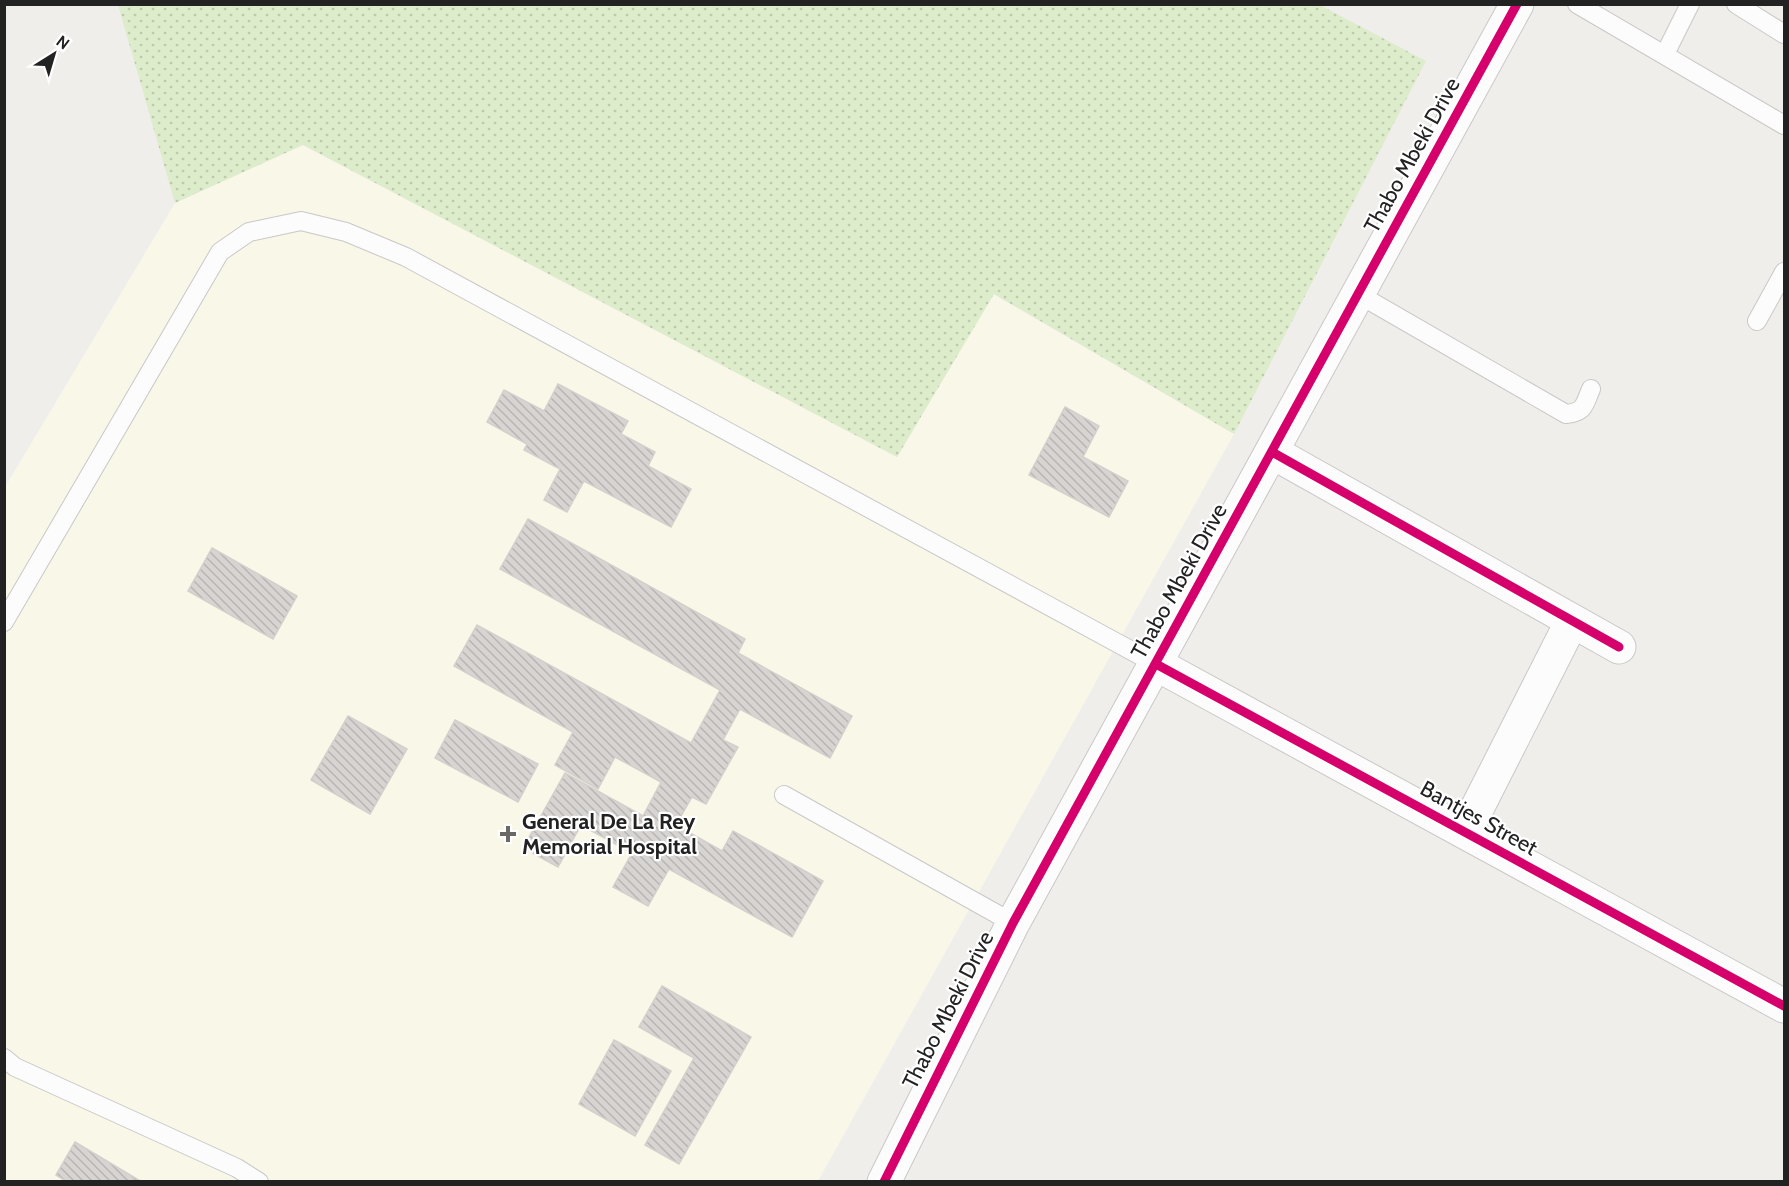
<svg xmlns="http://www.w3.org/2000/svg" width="1789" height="1186" font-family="Cabin,sans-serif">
<defs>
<pattern id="grass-dots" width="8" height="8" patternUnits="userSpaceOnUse" patternTransform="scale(1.5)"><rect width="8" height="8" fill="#ddeccb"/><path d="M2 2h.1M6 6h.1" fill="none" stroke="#bdcaae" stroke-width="1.8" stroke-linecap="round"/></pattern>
<pattern id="building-back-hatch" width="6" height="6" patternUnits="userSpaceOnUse" patternTransform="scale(1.5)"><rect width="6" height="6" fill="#d7d4d2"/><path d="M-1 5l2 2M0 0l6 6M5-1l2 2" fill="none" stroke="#b8b6b4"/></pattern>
</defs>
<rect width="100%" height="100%" fill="#f0eeeb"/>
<path fill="#f8f7e8" d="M 303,145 L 897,457 L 993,294 L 1234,434 L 818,1181 L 5,1182 L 5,487 L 175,203 Z"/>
<path fill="url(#grass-dots)" d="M 1318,4 L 1426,61 L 1234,434 L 994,294 L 897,457 L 303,145 L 175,203 L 118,5 Z"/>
<g fill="url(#building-back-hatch)" stroke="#d3d0cc" stroke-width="1.5">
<path d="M 558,384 L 628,421 L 621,434 L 655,452 L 648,466 L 691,489 L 671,527 L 584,481 L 567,512 L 544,500 L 560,469 L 524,450 L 527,444 L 487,422 L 504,390 L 544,411 Z"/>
<path d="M 1065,407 L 1099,426 L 1083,457 L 1128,481 L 1109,517 L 1029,475 Z"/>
<path d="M 528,519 L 745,639 L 738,653 L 852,716 L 830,758 L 740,709 L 723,740 L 738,747 L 706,804 L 692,797 L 676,825 L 722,851 L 733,831 L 823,881 L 792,937 L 669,869 L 648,906 L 613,887 L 632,853 L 581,825 L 558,867 L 523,848 L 565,773 L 643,816 L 661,782 L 615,757 L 598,789 L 555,765 L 573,732 L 454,666 L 477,625 L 691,743 L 720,690 L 500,569 Z"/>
<path d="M 212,548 L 297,596 L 273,639 L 188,591 Z"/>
<path d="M 348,716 L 407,749 L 370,814 L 311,780 Z"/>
<path d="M 455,720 L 538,764 L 518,802 L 435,758 Z"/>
<path d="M 662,986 L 751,1037 L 679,1164 L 645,1145 L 694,1058 L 639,1027 Z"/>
<path d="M 614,1040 L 671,1071 L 635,1136 L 579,1104 Z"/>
<path d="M 75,1142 L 142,1182 L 67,1182 L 56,1175 Z"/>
</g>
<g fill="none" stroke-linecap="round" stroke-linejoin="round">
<defs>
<g id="service">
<path d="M 1577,4 L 1784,125"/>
<path d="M 1736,4 L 1784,34"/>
<path d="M 1665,54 L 1690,4"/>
<path d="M 1358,294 L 1566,414 C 1585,412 1584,405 1591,389"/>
<path d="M 1757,321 L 1784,272"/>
<path d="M 4,622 L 220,252 L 249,232 L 301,221 L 346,232 L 406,257 L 1156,664"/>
<path d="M 784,795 L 1013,923"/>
<path d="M 4,1058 L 15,1067 L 237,1168 L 259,1182"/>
</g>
<g id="minor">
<path d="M 1272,452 L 1619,647"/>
<path d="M 1156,664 L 1784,1006"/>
<path d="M 1465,832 L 1572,621"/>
<path d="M 884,1182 L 1013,923 L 1517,4"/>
</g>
</defs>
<use href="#service" stroke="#c9c8c7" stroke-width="20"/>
<use href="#minor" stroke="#c9c8c7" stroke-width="35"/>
<use href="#service" stroke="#fdfcfc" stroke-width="18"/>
<use href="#minor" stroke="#fdfcfc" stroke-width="33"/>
<defs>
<g id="cycleway">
<path d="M 1272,452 L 1619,647"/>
<path d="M 1156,664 L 1784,1006"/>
<path d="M 884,1182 L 1013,923 L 1517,4"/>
</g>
</defs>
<use href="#cycleway" stroke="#fff" stroke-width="13"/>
<use href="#cycleway" stroke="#d6006c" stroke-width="9"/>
</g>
<path fill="#6a6968" stroke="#fff" stroke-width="2" d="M505 825h6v6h6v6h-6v6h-6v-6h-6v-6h6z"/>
<g text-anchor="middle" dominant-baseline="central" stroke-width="4.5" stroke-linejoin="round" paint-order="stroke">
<g font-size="22" fill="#222" stroke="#fff">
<text transform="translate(1412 155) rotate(-61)">Thabo Mbeki Drive</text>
<text transform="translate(1179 581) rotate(-61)">Thabo Mbeki Drive</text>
<text transform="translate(1479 818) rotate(29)">Bantjes Street</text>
<text transform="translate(948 1010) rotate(-63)">Thabo Mbeki Drive</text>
</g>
<g font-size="22" font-weight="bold" fill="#222" stroke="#fff" text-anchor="start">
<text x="522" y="821">General De La Rey<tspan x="522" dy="25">Memorial Hospital</tspan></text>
</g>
</g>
<rect width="1789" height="1186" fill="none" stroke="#222222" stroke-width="12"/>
<g transform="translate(54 54) rotate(37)" stroke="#ffffff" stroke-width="4.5" paint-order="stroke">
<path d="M0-4.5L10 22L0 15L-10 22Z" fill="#222222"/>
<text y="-9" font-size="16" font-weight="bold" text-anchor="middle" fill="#222222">N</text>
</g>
</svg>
